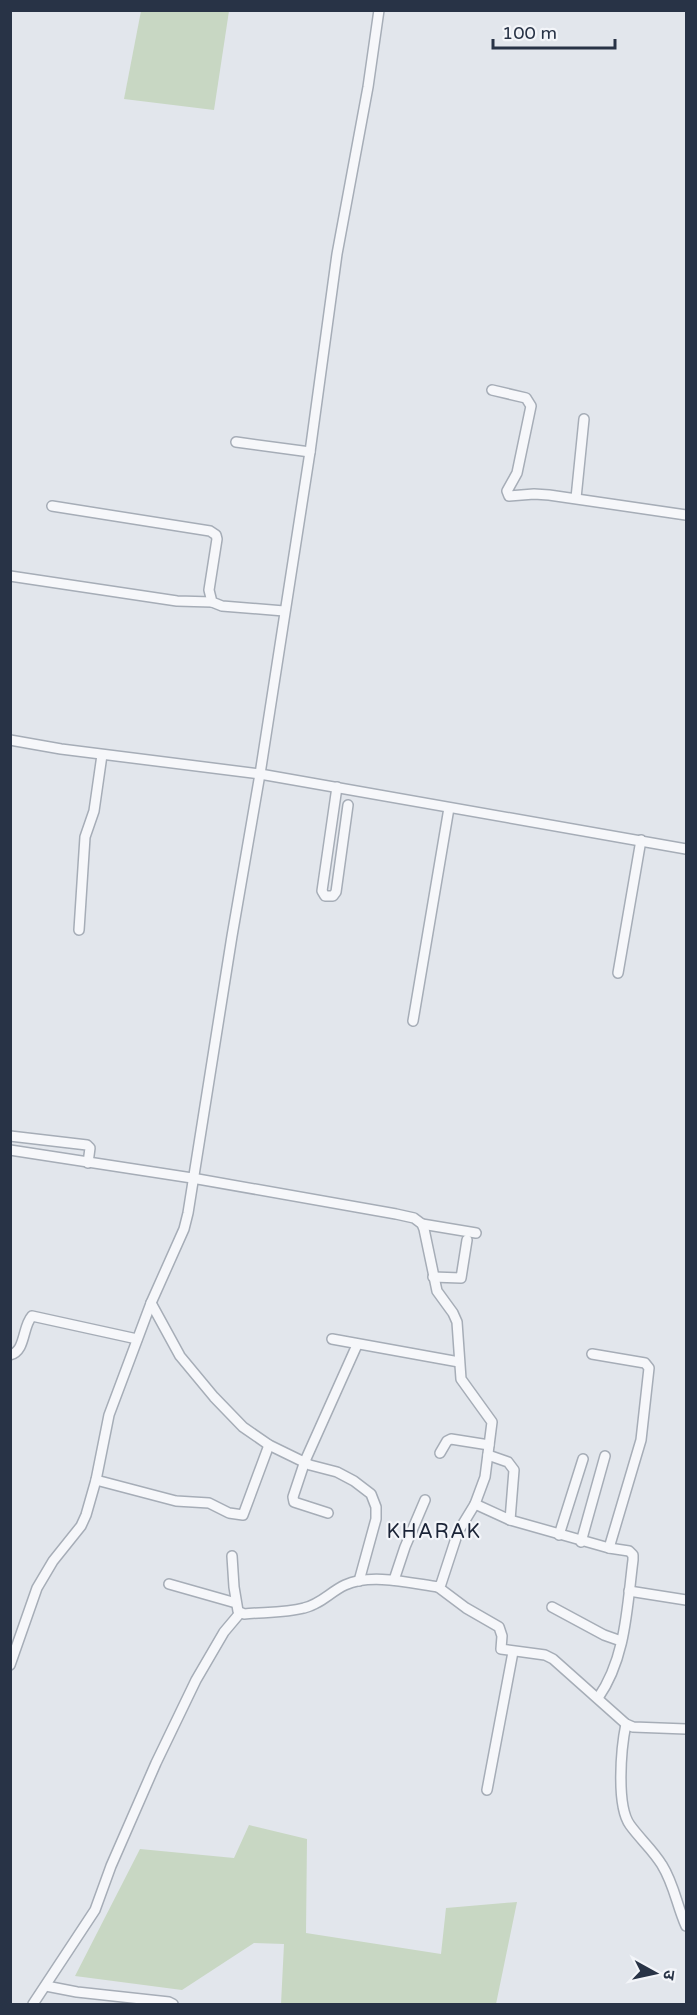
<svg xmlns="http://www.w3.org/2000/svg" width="697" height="2015" font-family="'Varela Round','Noto Sans Devanagari',sans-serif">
<rect width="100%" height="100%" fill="#e2e6ec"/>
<g fill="#c8d7c3">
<path d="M 141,11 L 229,11 L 214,110 L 124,99 Z"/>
<path d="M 249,1825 L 307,1839 L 306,1933 L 441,1954 L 446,1908 L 517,1902 L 496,2004 L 281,2004 L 284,1944 L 254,1943 L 182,1990 L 75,1976 L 140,1849 L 234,1858 Z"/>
</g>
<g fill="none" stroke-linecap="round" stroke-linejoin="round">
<defs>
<g id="minor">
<path d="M 492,390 L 526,398 L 531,406 L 517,473 L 507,491 L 509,496 L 534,494 L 549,495 L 686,515"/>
<path d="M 236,442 L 310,452"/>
<path d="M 576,498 L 584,419"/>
<path d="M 52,506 L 210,531 L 216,535 L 217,539 L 209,590 L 212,602 L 222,606 L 284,611"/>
<path d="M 10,576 L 177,601 L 212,602"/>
<path d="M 10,740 L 61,749 L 260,774 L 686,849"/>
<path d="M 337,787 L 322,891 L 325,896 L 333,896 L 336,892 L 348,805"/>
<path d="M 79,930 L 85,837 L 94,811 L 102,755"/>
<path d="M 618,973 L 641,840"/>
<path d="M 413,1021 L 449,808"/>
<path d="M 10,1136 L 87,1145 L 90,1148 L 88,1163"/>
<path d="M 10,1150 L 192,1178 L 396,1214 L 414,1218 L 422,1224 L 424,1229 L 437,1291 L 453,1313 L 457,1322 L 461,1379 L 492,1422 L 485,1477 L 475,1504 L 458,1532 L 441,1584 L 438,1587 C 410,1583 371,1573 345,1585 C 330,1592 321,1604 304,1608 C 285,1613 263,1612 244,1614 L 238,1611 L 234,1587 L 232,1556"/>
<path d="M 422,1224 L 476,1233"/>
<path d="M 433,1277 L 461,1278 L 467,1240"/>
<path d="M 151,1303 L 180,1356 L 214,1397 L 243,1427 L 269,1445 L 310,1465 L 337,1472 L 354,1481 L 371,1494 L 376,1507 L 376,1519 L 359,1581"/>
<path d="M 332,1339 L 459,1362"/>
<path d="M 10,1355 C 26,1351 22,1327 32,1316 L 137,1339"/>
<path d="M 440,1453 L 447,1441 L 451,1439 L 489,1445"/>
<path d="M 488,1455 L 508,1462 L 514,1470 L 510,1520"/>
<path d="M 96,1480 L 176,1501 L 209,1503 L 229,1513 L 243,1515 L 269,1445"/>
<path d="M 475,1504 L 510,1520 L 609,1548 L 641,1440 L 649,1368 L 645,1363 L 592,1354"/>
<path d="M 328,1513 L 297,1503 L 294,1502 L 293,1497 L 305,1461 L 357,1345"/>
<path d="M 559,1535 L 583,1459"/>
<path d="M 581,1542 L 605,1456"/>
<path d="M 394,1580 L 405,1547 L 425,1500"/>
<path d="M 169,1584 L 236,1603"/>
<path d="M 438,1587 L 466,1608 L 499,1627 L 502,1636 L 501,1649 L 545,1655 L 553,1659 L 626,1724 L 633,1727 L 686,1729"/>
<path d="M 629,1591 L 686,1600"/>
<path d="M 552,1607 L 604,1635 L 621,1641"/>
<path d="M 10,1665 L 37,1588 L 53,1561 L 81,1526 L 86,1515 L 96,1480 L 109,1415 L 151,1303 L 184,1229 L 188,1213 L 232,936 L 260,774 L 310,452 L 337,254 L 368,87 L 379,10"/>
<path d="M 598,1698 C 626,1658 627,1607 633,1560 L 633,1555 L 629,1551 L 609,1548"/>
<path d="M 626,1724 C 621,1748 616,1806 630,1825 C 640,1839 653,1850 662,1865 C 674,1884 677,1906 686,1926"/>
<path d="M 487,1790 L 513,1652"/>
<path d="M 46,1986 L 77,1992 L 169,2002 L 173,2004"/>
<path d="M 33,2004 L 95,1910 L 111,1866 L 156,1763 L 196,1680 L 224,1632 L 240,1613"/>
</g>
</defs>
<use href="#minor" stroke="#a6adb7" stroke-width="12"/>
<use href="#minor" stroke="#f6f7fa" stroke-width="9"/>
</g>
<g text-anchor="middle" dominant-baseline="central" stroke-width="4.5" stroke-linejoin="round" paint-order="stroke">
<g font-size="20" letter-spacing="1.5" fill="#1b2437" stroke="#f3f5f9">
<text x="434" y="1532">KHARAK</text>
</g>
</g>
<rect width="697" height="2015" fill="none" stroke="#283346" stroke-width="24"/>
<g transform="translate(655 1973) rotate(98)" stroke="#f3f5f9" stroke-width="4.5" paint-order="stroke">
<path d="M0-4.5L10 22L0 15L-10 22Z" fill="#283346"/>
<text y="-9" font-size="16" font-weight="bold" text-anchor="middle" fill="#283346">उ</text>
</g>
<path d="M493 39v9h122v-9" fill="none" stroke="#283346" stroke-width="3"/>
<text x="502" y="39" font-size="18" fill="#283346" stroke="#f3f5f9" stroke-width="4.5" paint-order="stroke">100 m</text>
</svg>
